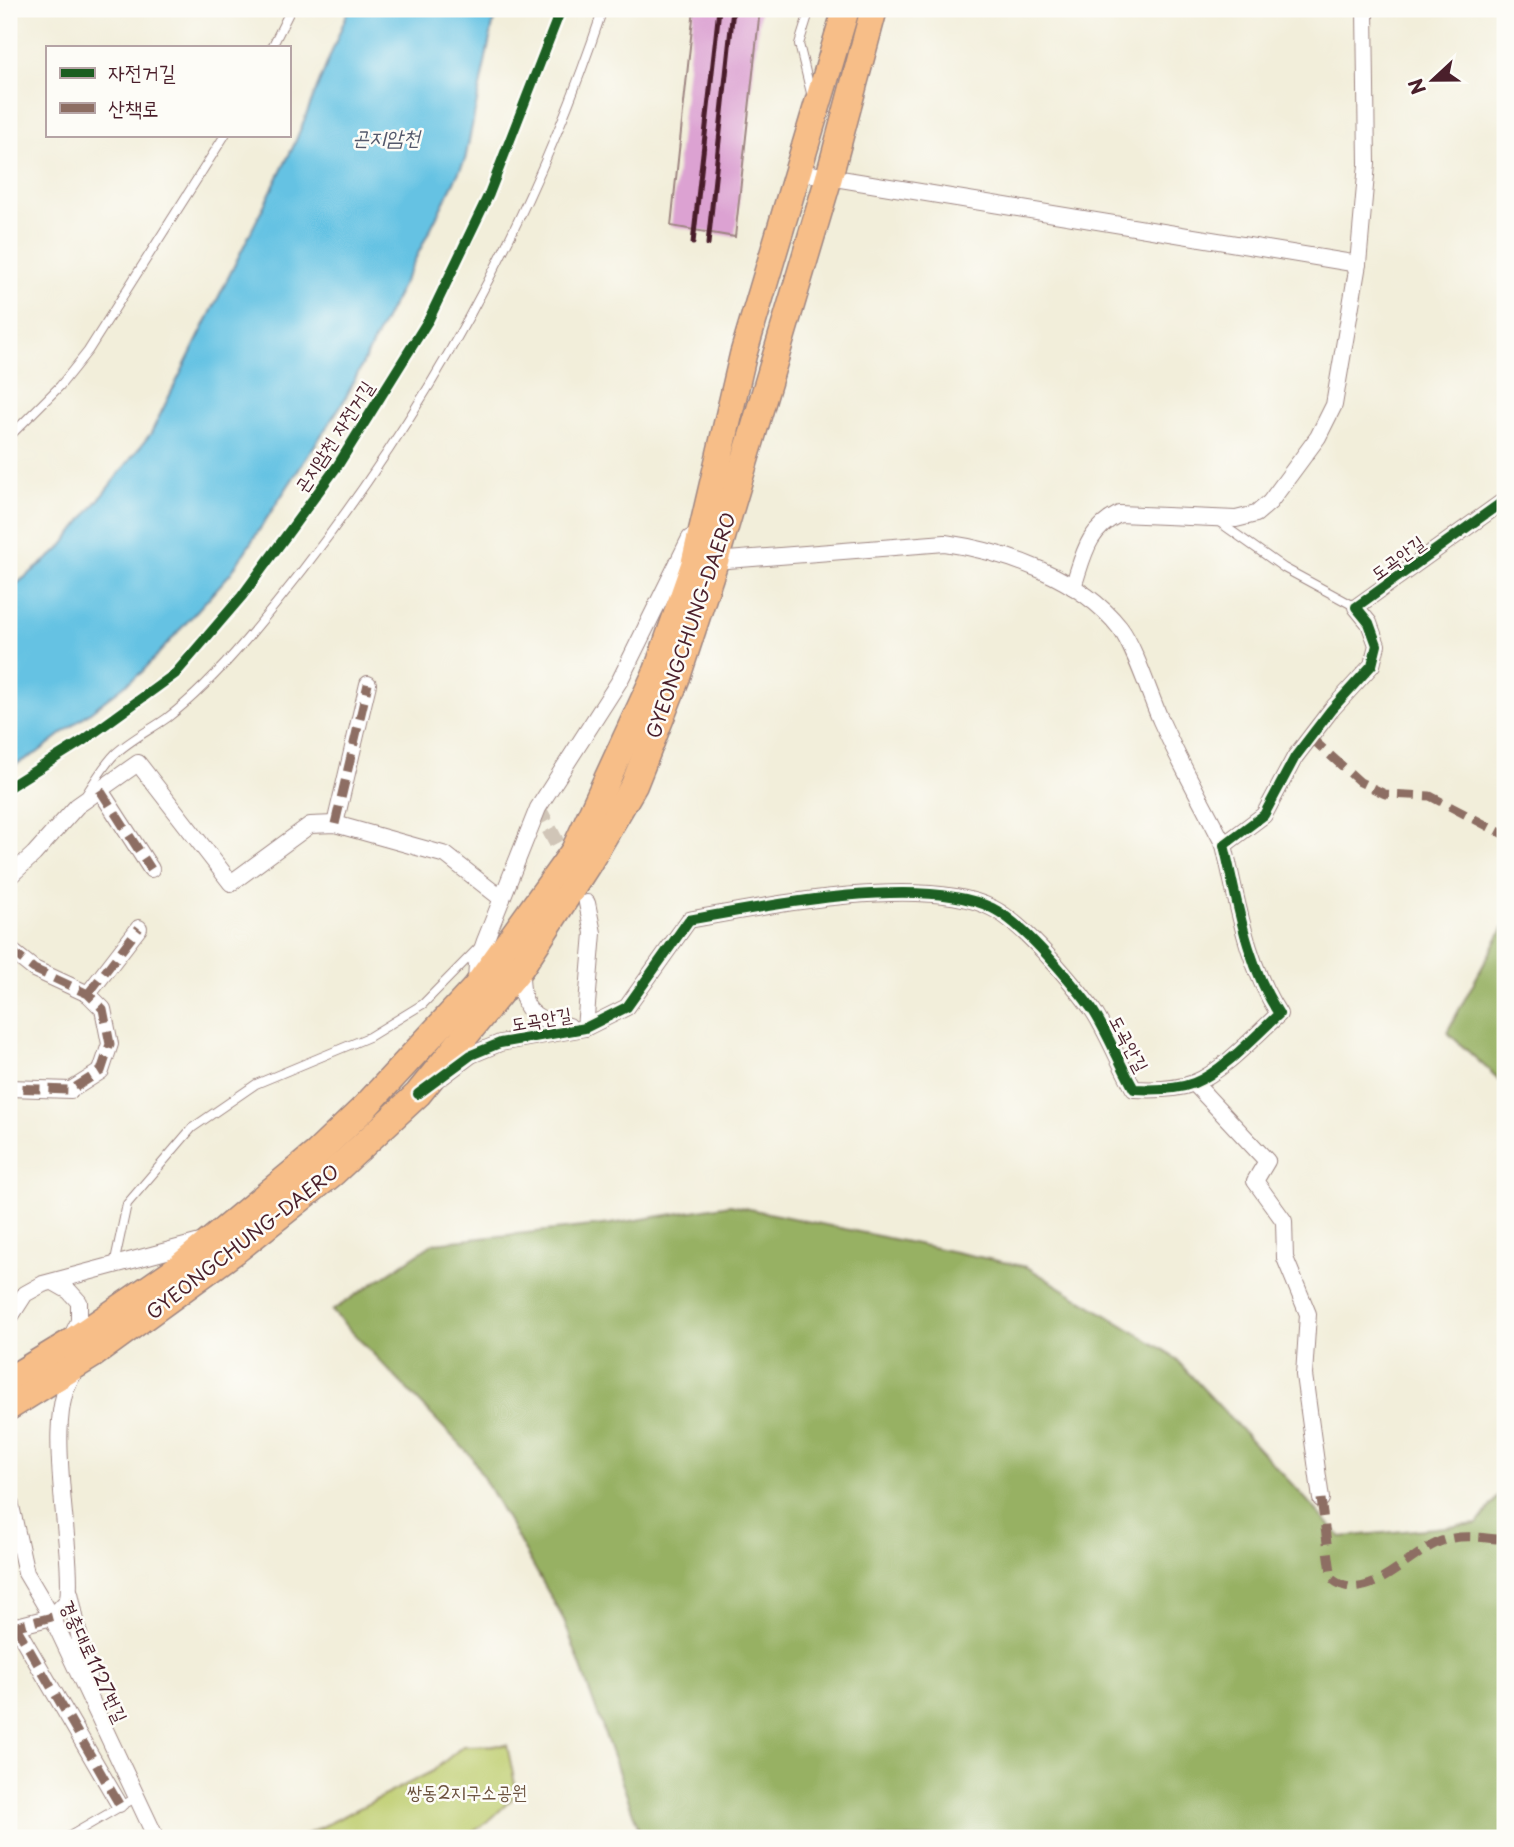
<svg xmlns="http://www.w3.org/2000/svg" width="1514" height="1847" font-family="'Playpen Sans','Poor Story',sans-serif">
<rect width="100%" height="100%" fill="#fdfcf7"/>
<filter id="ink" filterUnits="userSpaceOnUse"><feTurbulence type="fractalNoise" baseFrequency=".0143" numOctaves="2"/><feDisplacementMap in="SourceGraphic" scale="14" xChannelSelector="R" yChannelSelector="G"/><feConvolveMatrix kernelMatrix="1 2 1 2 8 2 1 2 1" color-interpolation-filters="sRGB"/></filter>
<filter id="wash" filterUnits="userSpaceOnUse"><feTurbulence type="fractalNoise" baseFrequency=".00686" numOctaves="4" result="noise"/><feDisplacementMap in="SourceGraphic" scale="28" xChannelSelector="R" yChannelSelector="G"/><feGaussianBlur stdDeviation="1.57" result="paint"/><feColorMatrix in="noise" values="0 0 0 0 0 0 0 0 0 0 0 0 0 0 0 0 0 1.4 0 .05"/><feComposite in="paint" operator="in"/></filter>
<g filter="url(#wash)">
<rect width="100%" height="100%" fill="#f2eeda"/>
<path fill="#bfce71" stroke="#84764e" stroke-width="2" d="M 507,1745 L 517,1794 L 492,1818 L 464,1838 L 300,1838 L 433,1771 L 463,1746 Z"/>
<g fill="#97b163" stroke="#706847" stroke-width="2">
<path d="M 1505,925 L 1505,1085 L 1447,1032 Z"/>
<path d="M 730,1205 L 1027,1267 L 1172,1355 L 1341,1537 L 1477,1524 L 1505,1487 L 1505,1838 L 642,1838 L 564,1620 L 471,1456 L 332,1311 L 434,1243 L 611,1224 Z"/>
</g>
<path fill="#65c2e3" stroke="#587087" stroke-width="2" d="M 349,9 L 496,9 L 465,160 L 345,399 L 231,573 L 142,672 L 37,753 L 9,768 L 9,590 L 59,550 L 151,433 L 294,145 Z"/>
<g id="blocks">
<path fill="#dca2d2" d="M 694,9 L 760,9 L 735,237 L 671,226 Z"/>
</g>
</g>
<g filter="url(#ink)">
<use href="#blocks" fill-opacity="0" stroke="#9e8682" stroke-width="2"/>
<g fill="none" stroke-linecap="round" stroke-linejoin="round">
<path stroke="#d0c5b7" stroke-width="16" stroke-dasharray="16 8" stroke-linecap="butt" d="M 538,808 L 569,866"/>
<defs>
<g id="lane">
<path d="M 810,9 L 799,44 L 811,93"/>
<path d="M 272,47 L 291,9"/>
<path d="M 9,437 L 60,386 L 88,351 L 225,135"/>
<path d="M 1219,522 L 1284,568 L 1356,607"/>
<path d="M 87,793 C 95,781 104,765 115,754 C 130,740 150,730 167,718 C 196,696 222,668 246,640 C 406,451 525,244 603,9"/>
<path d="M 114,1265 L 127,1204 L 192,1128 L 256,1084 L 369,1037 L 423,1004 L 478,948"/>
<path d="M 66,1838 L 137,1797"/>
</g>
<g id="street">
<path d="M 798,172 L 1358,264"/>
<path d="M 715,561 L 945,543 C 1006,552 1080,577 1120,628 C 1135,648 1150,696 1161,721 C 1180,763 1203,804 1224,845"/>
<path d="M 1073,587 C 1084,555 1086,531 1119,514 L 1236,519 L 1256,514 L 1270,502 L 1318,437 L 1334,405 L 1358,264 L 1367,164 L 1365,9"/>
<path d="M 100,790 L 151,869"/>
<path d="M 335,824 L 368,684"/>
<path d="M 9,877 L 34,854 L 77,806 L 138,763 L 231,883 L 310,825 L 335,824 L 446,855 L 502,899"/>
<path d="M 9,949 L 34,969 L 88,994 L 103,1009 L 110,1044 L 101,1071 L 71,1090 L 9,1088"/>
<path d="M 521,967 C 520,1008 529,1020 569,1026"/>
<path d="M 476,982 L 477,964 L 485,941 L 538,808 L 620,680 L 690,538"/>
<path d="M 88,994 L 139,928"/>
<path d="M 585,1028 L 593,933 L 587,903"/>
<path d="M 443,1076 L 471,1055 L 500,1043 L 585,1028 L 627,1007 L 689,920 C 763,906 924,874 992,908 C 1023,923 1071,981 1092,1009 C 1107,1031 1120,1065 1134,1089 C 1153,1090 1176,1090 1194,1083 C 1222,1072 1256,1035 1279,1014 C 1246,963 1238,904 1224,845 L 1264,815 L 1295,757 L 1331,710 L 1372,665 L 1377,645 L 1369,623 L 1356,607 L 1505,500"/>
<path d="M 1194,1083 L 1267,1161 L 1255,1181 L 1284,1221 L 1285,1258 L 1308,1314 L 1304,1375 L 1321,1499"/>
<path d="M 55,1283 L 69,1291 L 79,1302 L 79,1321 L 70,1340"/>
<path d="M 9,1319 L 25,1294 L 43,1284 L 204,1241"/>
<path d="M 9,1497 L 26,1573 L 52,1617 L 156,1838"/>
<path d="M 70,1593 L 88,1677"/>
<path d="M 15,1625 L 119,1804"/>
<path d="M 9,1628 L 52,1617 L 68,1600 C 75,1546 39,1409 77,1370"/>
</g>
<g id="primary">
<path d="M 9,1380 L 68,1344 L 178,1268 L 317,1153 L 364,1108 L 476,987 L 574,851 L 657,671 L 694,565 L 743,355 L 846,9"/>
<path d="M 9,1407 L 91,1356 L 235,1251 L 333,1173 L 418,1094 L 521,967 L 589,862 L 634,785 L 677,677 L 715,561 L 829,177 L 874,9"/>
</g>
</defs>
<use href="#lane" stroke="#9e8682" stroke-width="10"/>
<use href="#street" stroke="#9e8682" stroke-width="18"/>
<use href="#primary" stroke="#9e8682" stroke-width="29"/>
<use href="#lane" stroke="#fff" stroke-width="8"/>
<use href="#street" stroke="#fff" stroke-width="16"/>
<use href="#primary" stroke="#f7be88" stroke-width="26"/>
<g stroke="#4a1f2b" stroke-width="5">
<path d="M 693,243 L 719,9"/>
<path d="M 708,244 L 733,9"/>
</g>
<g stroke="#8d6e63" stroke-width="9" stroke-dasharray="18 9" stroke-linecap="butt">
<path d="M 1310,737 L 1360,782 L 1385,794 L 1430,796 L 1505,835"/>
<path d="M 100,790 L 151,869"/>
<path d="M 335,824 L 368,684"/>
<path d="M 9,949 L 34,969 L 88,994 L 103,1009 L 110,1044 L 101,1071 L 71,1090 L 9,1088"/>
<path d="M 88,994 L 139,928"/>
<path d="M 1321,1499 L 1332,1579 C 1369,1609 1411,1549 1445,1540 C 1464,1534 1486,1538 1505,1540"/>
<path d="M 15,1625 L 119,1804"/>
<path d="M 9,1628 L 52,1617"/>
</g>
<defs>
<g id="cycleway">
<path d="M 9,787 L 84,740 L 175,674 L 242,596 L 338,465 L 429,319 L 489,194 L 561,9"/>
<path d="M 418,1094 L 471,1055 L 500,1043 L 585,1028 L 627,1007 L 689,920 C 763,906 924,874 992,908 C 1023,923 1071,981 1092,1009 C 1107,1031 1120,1065 1134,1089 C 1153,1090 1176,1090 1194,1083 C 1222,1072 1256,1035 1279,1014 C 1246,963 1238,904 1224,845 L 1264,815 L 1295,757 L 1331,710 L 1372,665 L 1377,645 L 1369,623 L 1356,607 L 1505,500"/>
</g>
</defs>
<use href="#cycleway" stroke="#fdfcf7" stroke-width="15"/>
<use href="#cycleway" stroke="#1b5e20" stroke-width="10"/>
</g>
</g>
<g text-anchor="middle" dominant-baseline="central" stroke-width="5" stroke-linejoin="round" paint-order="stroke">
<g font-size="19" fill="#4a1f2b" stroke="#fdfcf7">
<text transform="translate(333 436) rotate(-57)">곤지암천 자전거길</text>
<text transform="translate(1397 557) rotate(-36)">도곡안길</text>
<text transform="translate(690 625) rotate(-71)">GYEONGCHUNG-DAERO</text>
<text transform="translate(541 1018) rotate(-10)">도곡안길</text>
<text transform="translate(1130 1043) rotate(62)">도곡안길</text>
<text transform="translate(242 1241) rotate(-38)">GYEONGCHUNG-DAERO</text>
<text transform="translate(95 1661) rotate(65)">경충대로1127번길</text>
</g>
<g font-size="19" fill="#6d5440" stroke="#fdfcf7">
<text x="467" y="1791">쌍동2지구소공원</text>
</g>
<g font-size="21" font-style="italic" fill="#53586b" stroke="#fdfcf7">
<text x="386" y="136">곤지암천</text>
</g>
</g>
<rect width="1514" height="1847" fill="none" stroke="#fdfcf7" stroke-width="35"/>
<rect x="46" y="46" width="245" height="91" fill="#fdfcf7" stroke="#b5a4a5" stroke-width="2"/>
<rect x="60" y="68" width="35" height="10" fill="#1b5e20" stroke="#b5a4a5" stroke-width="2"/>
<text x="108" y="80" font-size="21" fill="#4a1f2b">자전거길</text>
<rect x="60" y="103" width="35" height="10" fill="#8d6e63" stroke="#b5a4a5" stroke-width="2"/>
<text x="108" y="116" font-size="21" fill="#4a1f2b">산책로</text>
<g transform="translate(1433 80) rotate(248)" stroke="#fdfcf7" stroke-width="5" paint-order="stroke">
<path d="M0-5L12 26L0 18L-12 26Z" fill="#4a1f2b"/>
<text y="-10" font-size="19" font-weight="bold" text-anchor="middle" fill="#4a1f2b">N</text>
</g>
</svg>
